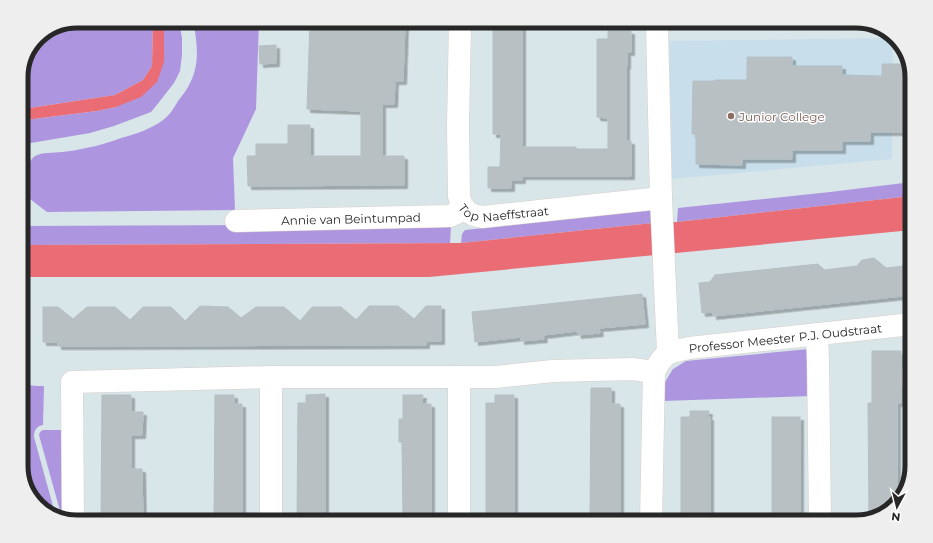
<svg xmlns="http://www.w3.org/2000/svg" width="933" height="543" font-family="Montserrat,sans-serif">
<defs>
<filter id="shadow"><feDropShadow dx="3.5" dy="3.5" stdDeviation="0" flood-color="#0004"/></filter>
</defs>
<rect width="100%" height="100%" fill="#d8e5e9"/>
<path fill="#c8dfeb" d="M 893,38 L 892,159 L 672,179 L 669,41 Z"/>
<g fill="#ad96df">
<path d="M 77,21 L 153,21 L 152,66 L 143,80 L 115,95 L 23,109 L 21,113 L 21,73 L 37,37 Z"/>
<path d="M 164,21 L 179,21 L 182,38 L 182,55 L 180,71 L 174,83 L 156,106 L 151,112 L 114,126 L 90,133 L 25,144 L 21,142 L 21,117 L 25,120 L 97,111 L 116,107 L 164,62 Z"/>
<path d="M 193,21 L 259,21 L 256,109 L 233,158 L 235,210 L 47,212 L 26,196 L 21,195 C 22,185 26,162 35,156 C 43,152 53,153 62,152 C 70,151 78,150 86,148 C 98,146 110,142 121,138 C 136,134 151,129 163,120 C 169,116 174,108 178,101 C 183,95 188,88 191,81 C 200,63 197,40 193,21 Z"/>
<path d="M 912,182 L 912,196 L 677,222 L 678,208 L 830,192 Z"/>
<path d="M 651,210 L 653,223 L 461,243 L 462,234 L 465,230 Z"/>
<path d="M 448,224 L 451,226 L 450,243 L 21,245 L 21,230 L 24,226 Z"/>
<path d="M 809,349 L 811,396 L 663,401 L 665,382 L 673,369 L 686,361 Z"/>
<path d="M 21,381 C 28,386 35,386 44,386 L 43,425 C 36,426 34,431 34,437 L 56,517 L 49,515 L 36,502 L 21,449 Z"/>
<path d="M 43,430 L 68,430 L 67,520 L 62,518 L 39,435 L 40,432 Z"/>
</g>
<g fill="#ea6d76">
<path d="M 153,21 L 164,21 L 164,62 L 157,82 L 141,97 L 116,107 L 97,111 L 25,120 L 21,117 L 21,113 L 23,109 L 115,95 L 143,80 L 152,66 Z"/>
<path d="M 912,196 L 912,230 L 450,275 L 429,277 L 21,277 L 21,245 L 461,243 L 653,223 L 677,222 Z"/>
<path d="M 21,449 L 36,502 L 29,494 L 21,470 Z"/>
</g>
<g fill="#b8c0c4" stroke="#b3bfc4" filter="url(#shadow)">
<path d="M 310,21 L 397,21 L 397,25 L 405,25 L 403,81 L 395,81 L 394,104 L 382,104 L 382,156 L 404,156 L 404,185 L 248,186 L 247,156 L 256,156 L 256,144 L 288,144 L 288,125 L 310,125 L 310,156 L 361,156 L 361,111 L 307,109 Z"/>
<path d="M 493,21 L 522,21 L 522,147 L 576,147 L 576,149 L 608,149 L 608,118 L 597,117 L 597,39 L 608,39 L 608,31 L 631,31 L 631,52 L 627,52 L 627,66 L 626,66 L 626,141 L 631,141 L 631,176 L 522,176 L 522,180 L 511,180 L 511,188 L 488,188 L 488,167 L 500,167 L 501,134 L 493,134 Z"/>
<path d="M 276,45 L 276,63 L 260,64 L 259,46 Z"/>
<path d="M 747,57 L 792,57 L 792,66 L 842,66 L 842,75 L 882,76 L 882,64 L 909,64 L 909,107 L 912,107 L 912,132 L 870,132 L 870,141 L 842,141 L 842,150 L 792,150 L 792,159 L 742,159 L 742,165 L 696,164 L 696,134 L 692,134 L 693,81 L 715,81 L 715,80 L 747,80 Z"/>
<path d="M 874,258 L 886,268 L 912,265 L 912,295 L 713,316 L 713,312 L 702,313 L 699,283 L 710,282 L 715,275 L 818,264 L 824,270 L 857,266 L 862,260 Z"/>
<path d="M 642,294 L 645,324 L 599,328 L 600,333 L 578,335 L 577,331 L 543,335 L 544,339 L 521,341 L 521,337 L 475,342 L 472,312 Z"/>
<path d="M 200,306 L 228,307 L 241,318 L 256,307 L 284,307 L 300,321 L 312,307 L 341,307 L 356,320 L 369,306 L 398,306 L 414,319 L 426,306 L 441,306 L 441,341 L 426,341 L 426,345 L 91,346 L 58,346 L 58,342 L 43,342 L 43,307 L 58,307 L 73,319 L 87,307 L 115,307 L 130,320 L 143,307 L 171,307 L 185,321 Z"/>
<path d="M 872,351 L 901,351 L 901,369 L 908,369 L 909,386 L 901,386 L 901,403 L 897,403 L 897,502 L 884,514 L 869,519 L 868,403 L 872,403 Z"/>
<path d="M 591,388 L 611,388 L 611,404 L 620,404 L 620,522 L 590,522 Z"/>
<path d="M 325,394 L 325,522 L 297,522 L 298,403 L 306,403 L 306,395 Z"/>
<path d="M 102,395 L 131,395 L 131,412 L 143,412 L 142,435 L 131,435 L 131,469 L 142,469 L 143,522 L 101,522 Z"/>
<path d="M 215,395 L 234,395 L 234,404 L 242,404 L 242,522 L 214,522 Z"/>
<path d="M 403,395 L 423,395 L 422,404 L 431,404 L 431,522 L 403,522 L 402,442 L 399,442 L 399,419 L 403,419 Z"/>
<path d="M 495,395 L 514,395 L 514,522 L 486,522 L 486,403 L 495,403 Z"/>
<path d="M 690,411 L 709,411 L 708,417 L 710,417 L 710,522 L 681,522 L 681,417 L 690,417 Z"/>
<rect x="772" y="417" width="28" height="105"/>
</g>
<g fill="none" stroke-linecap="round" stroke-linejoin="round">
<defs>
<g id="minor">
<path id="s1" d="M 460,21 L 458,126 L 459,196 C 462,210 469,215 482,217 L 661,198"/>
<path d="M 659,21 L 657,25 L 661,198 L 668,352"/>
<path id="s2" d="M 236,221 L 450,216 L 465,209"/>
<path d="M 817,334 L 818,360 L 820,522"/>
<path d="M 459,377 L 459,522"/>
<path d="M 73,521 L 72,382 L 271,377 L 495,377 L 553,371 L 632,369 L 654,372"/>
<path d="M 271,522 L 271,377"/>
<path id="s3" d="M 651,522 L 654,372 C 665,351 667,353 689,348 L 912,324"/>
</g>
</defs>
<use href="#minor" stroke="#d9cfc7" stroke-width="23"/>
<use href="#minor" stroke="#fff" stroke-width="22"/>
</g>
<circle fill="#8d6e63" stroke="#fff" stroke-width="1.5" cx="731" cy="116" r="4"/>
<g text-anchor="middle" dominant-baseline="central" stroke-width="3" stroke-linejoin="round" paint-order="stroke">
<g font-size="12" fill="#785e54" stroke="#fff" text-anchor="start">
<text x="739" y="116">Junior College</text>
</g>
<g font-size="12" fill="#272727" stroke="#fff">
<text stroke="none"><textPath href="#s1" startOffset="230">Top Naeffstraat</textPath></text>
<text stroke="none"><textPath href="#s2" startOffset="115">Annie van Beintumpad</textPath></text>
<text stroke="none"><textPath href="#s3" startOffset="292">Professor Meester P.J. Oudstraat</textPath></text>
</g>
</g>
<path d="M0 0H933V543H0ZM77 28H856A49 49 0 0 1 905 77V466A49 49 0 0 1 856 515H77A49 49 0 0 1 28 466V77A49 49 0 0 1 77 28Z" fill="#eee" fill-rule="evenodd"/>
<path fill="none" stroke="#272727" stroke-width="5" d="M77 28H856A49 49 0 0 1 905 77V466A49 49 0 0 1 856 515H77A49 49 0 0 1 28 466V77A49 49 0 0 1 77 28Z"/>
<g transform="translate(897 507) rotate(187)" stroke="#ffffff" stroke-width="3" paint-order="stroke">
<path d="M0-3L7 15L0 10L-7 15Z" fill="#272727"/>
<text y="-6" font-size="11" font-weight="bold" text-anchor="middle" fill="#272727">N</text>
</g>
</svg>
